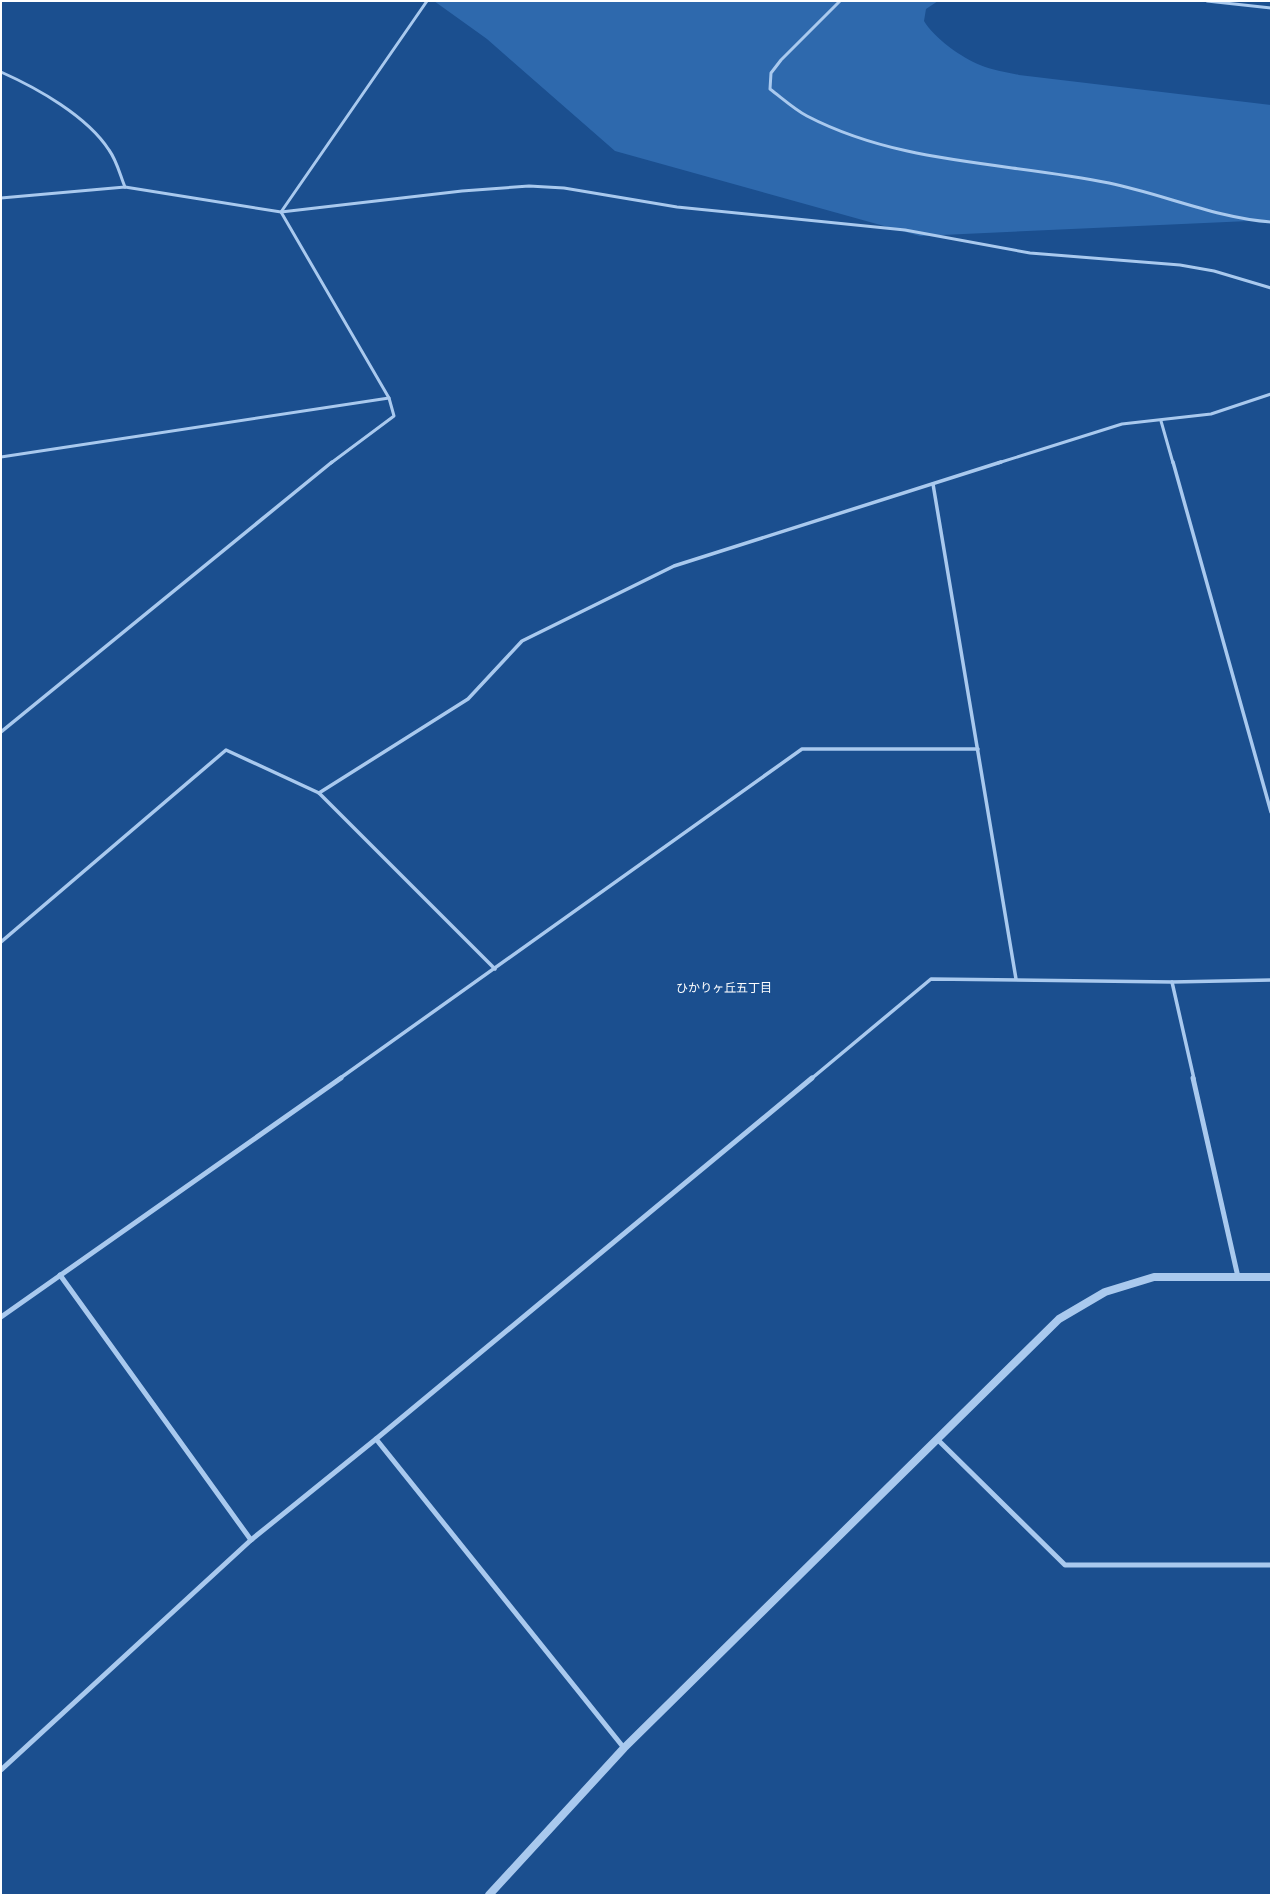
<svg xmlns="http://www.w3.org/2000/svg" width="1272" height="1896" font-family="Roboto,'Noto Sans JP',sans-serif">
<rect width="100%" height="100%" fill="#1b4f8f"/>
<path fill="#2e69ad" d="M 434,1 L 938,1 L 926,9 L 924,21 C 934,38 962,58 980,65 C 992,70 1006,72 1019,75 L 1271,105 L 1271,220 L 920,236 L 615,151 L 487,39 Z"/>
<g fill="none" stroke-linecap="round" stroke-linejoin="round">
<g stroke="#a9c9ee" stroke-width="3">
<path d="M 840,1 L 781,60 L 771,73 L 770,89 C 782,98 794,109 807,116 C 901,165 1008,162 1109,183 C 1163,194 1216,218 1271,222"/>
<path d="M 1207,1 L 1271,8"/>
<path d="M 1,72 C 37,88 87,116 109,150 C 117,161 120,175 125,187"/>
<path d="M 1,198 L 125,187 L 281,212 L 462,191 L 529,186 L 564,188 L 677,207 L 905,230 L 1030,253 L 1180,265 L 1214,271 L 1271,288"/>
<path d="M 281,212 L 427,1"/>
<path d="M 281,212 L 389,398 L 394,416 L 331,463"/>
<path d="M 1161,421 L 1173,463"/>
<path d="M 1,457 L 389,398"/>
<path d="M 998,463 L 1122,424 L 1211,414 L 1271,394"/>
</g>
<g stroke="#a9c9ee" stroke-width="3.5">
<path d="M 1173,462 L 1271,812"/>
<path d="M 933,484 L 1016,979"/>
<path d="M 1,732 L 332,462"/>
<path d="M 319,793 L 468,699 L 522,641 L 674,566 L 1001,462"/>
<path d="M 1,942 L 226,750 L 319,793 L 495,969"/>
<path d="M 1172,982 L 1194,1079"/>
<path d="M 339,1079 L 802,749 L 978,749"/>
<path d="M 811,1079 L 931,979 L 1172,982 L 1271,980"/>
</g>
<g stroke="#a9c9ee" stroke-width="5">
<path d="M 1193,1078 L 1238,1277"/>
<path d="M 60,1275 L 251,1540"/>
<path d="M 1,1317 L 341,1078"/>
<path d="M 376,1439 L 624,1748"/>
<path d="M 937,1439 L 1065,1565 L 1271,1565"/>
<path d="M 1,1770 L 251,1540 L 376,1439 L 812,1078"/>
</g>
<path stroke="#a9c9ee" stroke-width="8" d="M 489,1895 L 624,1748 L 1059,1319 L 1105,1292 L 1154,1277 L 1271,1277"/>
</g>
<g text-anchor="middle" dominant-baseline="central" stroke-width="3.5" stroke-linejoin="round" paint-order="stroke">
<g font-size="12" fill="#fff" stroke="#1b4f8f">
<text x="724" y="988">ひかりヶ丘五丁目</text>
</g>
</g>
<rect width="1272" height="1896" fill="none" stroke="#ffffff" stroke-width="4"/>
</svg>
